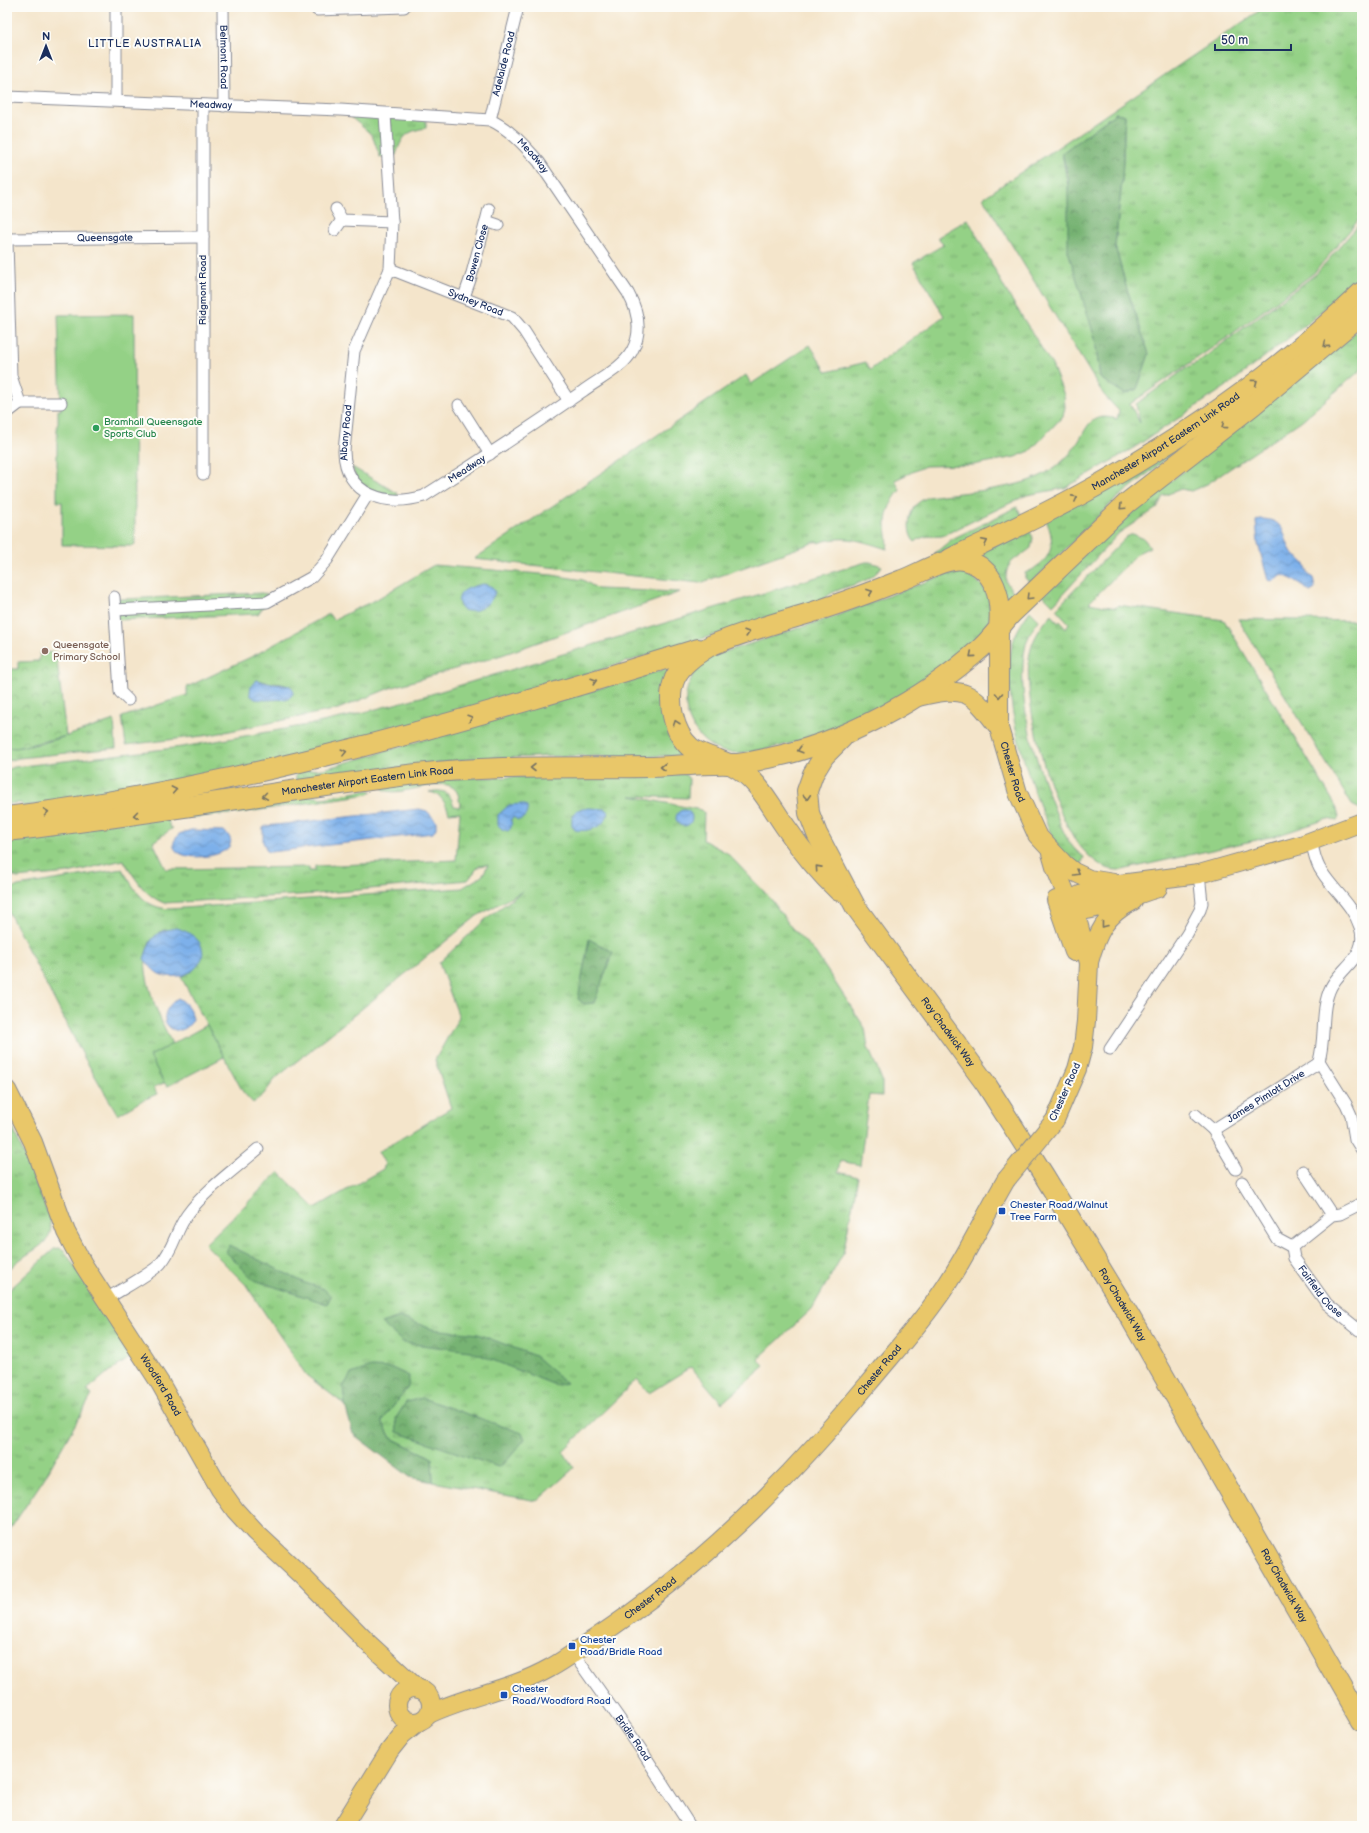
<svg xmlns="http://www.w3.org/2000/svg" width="1369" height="1833" font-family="'Balsamiq Sans',sans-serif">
<defs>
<pattern id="grass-tufts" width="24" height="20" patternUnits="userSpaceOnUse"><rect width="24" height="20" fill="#94d186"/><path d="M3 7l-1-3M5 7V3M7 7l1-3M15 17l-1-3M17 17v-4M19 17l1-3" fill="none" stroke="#78aa71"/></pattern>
<pattern id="forest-crowns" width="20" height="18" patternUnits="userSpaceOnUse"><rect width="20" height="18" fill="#77b373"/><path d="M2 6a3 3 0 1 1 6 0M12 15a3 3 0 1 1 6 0" fill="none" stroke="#619262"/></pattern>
<pattern id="park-crowns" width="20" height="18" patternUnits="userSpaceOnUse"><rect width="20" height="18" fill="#94d186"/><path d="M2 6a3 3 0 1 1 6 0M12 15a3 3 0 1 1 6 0" fill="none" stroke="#78aa71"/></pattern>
<pattern id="water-waves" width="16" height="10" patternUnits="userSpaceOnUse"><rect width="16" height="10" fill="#7db0ea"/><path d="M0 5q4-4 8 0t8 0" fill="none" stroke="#6690c1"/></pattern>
</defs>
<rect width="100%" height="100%" fill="#fdfcf7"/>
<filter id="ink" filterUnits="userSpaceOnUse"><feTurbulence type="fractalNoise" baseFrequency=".025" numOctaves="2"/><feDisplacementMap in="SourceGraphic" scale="8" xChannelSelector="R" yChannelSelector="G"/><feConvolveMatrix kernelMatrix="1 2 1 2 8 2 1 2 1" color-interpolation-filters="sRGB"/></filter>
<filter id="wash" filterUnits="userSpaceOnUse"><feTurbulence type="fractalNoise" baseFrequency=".012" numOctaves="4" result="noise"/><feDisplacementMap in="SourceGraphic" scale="16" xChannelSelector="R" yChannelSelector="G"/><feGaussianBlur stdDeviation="0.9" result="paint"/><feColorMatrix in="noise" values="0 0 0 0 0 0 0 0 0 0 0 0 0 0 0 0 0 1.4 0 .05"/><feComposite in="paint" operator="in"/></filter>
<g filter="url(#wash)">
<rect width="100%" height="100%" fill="#f4e5cb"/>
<g fill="url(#grass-tufts)" stroke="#588072" fill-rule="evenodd">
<path d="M 1265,7 L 1362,7 L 1362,216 L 1314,273 L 1228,337 L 1130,404 L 1140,423 L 1136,404 L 1188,367 L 1198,362 L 1316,274 L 1362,221 L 1362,275 L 1308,323 L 1227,386 L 1135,447 L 1065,488 L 1027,495 L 942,536 C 930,537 925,534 915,542 C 907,535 908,518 913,509 C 916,503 922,500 928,497 C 964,491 1023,491 1052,469 C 1060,464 1069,456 1074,448 C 1088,430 1087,411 1117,419 L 1119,411 L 1104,395 L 983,198 ZM 1116,113 L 1125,115 L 1122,180 L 1115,246 L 1126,286 L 1149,354 L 1137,389 L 1125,394 L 1100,378 L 1095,339 L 1062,153 Z"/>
<path d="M 353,111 L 426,116 L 426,128 C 407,131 402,136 396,155 L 380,157 L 372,135 L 352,118 Z"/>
<path d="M 968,219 L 1005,289 L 1052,365 L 1064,395 L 1065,407 L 1063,416 L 1030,451 L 1015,457 L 973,465 L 925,466 L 895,480 L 900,490 C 892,500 886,511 886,524 C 886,533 889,541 887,549 C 861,541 845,534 818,543 L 818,541 L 700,583 L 474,559 L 746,375 L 751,384 L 810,345 L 827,372 L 866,362 L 870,370 L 944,316 L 913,263 L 943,245 L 938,237 Z"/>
<path d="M 1362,325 L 1362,369 L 1301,421 L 1207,484 L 1191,491 L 1181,489 L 1163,496 L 1157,508 L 1119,533 L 1053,605 L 1043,595 L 1109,530 L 1342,345 Z"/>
<path d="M 1187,442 L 1115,500 L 1031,583 L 1025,578 L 1025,573 C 1029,571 1033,570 1036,567 C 1055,555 1054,538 1046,520 Z"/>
<path d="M 352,467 L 397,493 L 400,501 L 359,487 Z"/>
<path d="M 1017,507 L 1022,516 L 939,554 L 934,554 L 952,539 Z"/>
<path d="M 1028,528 L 1033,538 L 1031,548 C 1017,560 1005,559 1006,582 L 1017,597 L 1008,606 L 970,557 Z"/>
<path d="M 1133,534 L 1144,539 L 1150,547 L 1138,553 L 1089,603 L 1116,608 L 1118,605 L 1224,620 L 1336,806 L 1339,817 L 1337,821 L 1327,819 L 1279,835 L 1122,870 C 1119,870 1114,870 1110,869 C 1097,866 1081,849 1074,838 C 1049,797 1024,707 1029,659 C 1031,641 1040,627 1052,614 L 1058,623 L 1060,621 L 1066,628 L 1069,623 L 1056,609 L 1126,537 Z"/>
<path d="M 866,562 L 870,562 L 882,566 C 870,584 853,583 834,592 C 829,594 824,599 819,603 L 505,699 L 259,767 L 23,807 L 21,803 L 7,804 L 7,770 L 14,767 L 182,747 L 313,724 L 350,716 L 428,695 Z"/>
<path d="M 434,565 L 552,575 L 583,580 L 598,589 L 680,592 L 499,656 L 390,688 L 338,709 L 210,735 L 126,745 L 122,717 L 187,695 L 187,687 L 255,655 L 329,614 L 333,620 L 377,599 ZM 257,680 C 268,684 284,681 293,689 L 288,699 L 255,699 Z"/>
<path d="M 962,573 C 979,579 989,590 990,608 C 990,612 991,616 989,620 C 972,658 884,707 846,725 C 824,736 750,757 726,752 C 707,748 694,733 688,716 C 681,692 691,672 709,657 L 833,617 L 946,574 Z"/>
<path d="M 262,593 L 276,597 L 267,602 L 258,614 L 116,620 L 114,597 L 122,599 Z"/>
<path d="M 1030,611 L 1039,620 C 1034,627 1028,636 1026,644 C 1014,695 1036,762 1054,808 C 1061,826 1067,846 1084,857 L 1079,870 C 1073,865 1065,860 1061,854 C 1054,844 1050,832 1046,821 C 1026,774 1001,697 1012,646 C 1015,633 1022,622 1030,611 Z"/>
<path d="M 1238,619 L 1362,621 L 1362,810 L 1352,805 Z"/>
<path d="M 669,668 L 685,756 L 563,756 L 472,759 L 296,781 L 296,771 L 324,769 Z"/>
<path d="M 114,720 L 116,748 L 19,758 L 7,761 L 7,747 C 31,751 89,728 114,720 Z"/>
<path d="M 685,774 L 689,779 L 688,798 L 631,796 L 701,810 L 704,813 L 703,840 L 727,853 L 771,899 L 791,927 L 815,952 L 865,1028 L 868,1047 L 882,1080 L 882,1096 L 869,1095 L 860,1165 L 840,1161 L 838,1172 L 858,1177 L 843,1254 L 812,1309 L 758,1359 L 765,1366 L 722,1403 L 691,1367 L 649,1393 L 637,1379 L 563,1451 L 574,1468 L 537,1501 L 433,1482 L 432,1458 L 391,1438 L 382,1421 L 408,1387 L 343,1387 L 345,1405 L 306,1375 L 246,1285 L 205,1244 L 279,1172 L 315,1208 L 383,1169 L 385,1164 L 378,1152 L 451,1108 L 435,1060 L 459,1017 L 439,963 L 488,917 L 523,891 L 477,916 L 276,1078 L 263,1095 L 253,1103 L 243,1092 L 181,977 L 193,970 L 166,929 C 123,946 159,1016 172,1044 L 150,1056 L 164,1083 L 154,1087 L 157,1094 L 141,1101 L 118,1115 L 85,1059 L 7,909 L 7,891 L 18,886 L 122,869 C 135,889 143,908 170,909 L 462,888 L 482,876 L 488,865 L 479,866 L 468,880 L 315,894 L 164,903 C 143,895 135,877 123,860 L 68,873 L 17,878 L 7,872 L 7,839 L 296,794 L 323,798 L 368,790 L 372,791 L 369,794 L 240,813 L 174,819 L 168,821 L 170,827 L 173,828 L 153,842 L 166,869 L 309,867 L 309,871 L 315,871 L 315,866 L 456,860 L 460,812 L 449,813 C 446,803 440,793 429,792 C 444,789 450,792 454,806 L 459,807 L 460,804 C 459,801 459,795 457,792 C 446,771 396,802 382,788 L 411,779 Z"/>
<path d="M 13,1128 L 50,1219 C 55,1242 37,1247 21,1259 C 16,1262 12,1267 7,1271 L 7,1131 Z"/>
<path d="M 59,1248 L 64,1250 L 125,1345 L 124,1348 L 131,1357 L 106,1374 L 87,1390 L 92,1395 L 45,1477 L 7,1534 L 7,1389 L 9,1387 L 7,1385 L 7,1292 L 54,1249 Z"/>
</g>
<g fill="url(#forest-crowns)" stroke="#497168">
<path d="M 1116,113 L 1125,115 L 1122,180 L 1115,246 L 1126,286 L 1149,354 L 1137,389 L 1125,394 L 1100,378 L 1095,339 L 1068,251 L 1068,177 L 1062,153 Z"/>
<path d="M 589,939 L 613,952 L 594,1003 L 584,1004 L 578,999 Z"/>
<path d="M 229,1245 L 305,1283 L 324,1289 L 331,1296 L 327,1304 L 254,1280 L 226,1252 Z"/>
<path d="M 400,1317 L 432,1329 L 478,1334 L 535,1356 L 566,1383 L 555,1385 L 470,1351 L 404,1343 L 381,1323 Z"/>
<path d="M 371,1367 L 392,1368 L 409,1376 L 408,1387 L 382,1421 L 391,1438 L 432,1458 L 433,1482 L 410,1477 L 353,1434 L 345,1405 L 343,1387 L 351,1374 Z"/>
<path d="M 422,1398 L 522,1433 L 525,1439 L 505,1463 L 498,1467 L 397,1432 L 396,1418 L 406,1402 Z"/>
</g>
<path fill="url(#park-crowns)" stroke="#588072" d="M 56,652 L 66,736 L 16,748 L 7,747 L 7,669 L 18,669 L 18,662 L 39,661 L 40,653 Z"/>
<g fill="#94d186" stroke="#588072">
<path d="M 134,314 L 135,544 L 132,546 L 62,545 L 62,502 L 57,502 L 57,425 L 58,424 L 58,410 L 61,410 L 58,315 Z"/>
<path d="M 207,1025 L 224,1057 L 168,1086 L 164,1083 L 150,1056 Z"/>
</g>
<g fill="url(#water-waves)" stroke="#4c70a4">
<path d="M 1260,519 C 1289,519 1281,539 1294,555 C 1297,558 1301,559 1304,563 C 1308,569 1306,573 1313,578 L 1315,589 L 1310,592 L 1298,582 L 1283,575 L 1273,581 L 1268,580 L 1258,544 L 1256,521 Z"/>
<path d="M 483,584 L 491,586 L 495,591 C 494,602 476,615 464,610 C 461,609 460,606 459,603 C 456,590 474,586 483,584 Z"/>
<path d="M 257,680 L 266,683 L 290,686 L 293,689 L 293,694 L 288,699 L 266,700 L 255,699 L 250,695 C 250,688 251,684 257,680 Z"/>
<path d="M 522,804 L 527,806 C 528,812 526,819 518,820 L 513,817 L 511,819 C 511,824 513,827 508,831 L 502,829 L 498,825 L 498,815 L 509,805 Z"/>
<path d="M 589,808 L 604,809 L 608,811 C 607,827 589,832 575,830 L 572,825 L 572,818 L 577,810 Z"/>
<path d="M 419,809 L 427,811 L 436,821 L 436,828 L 433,833 L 270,852 L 267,851 L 263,842 L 263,828 L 266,826 Z"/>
<circle cx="684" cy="818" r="8"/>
<path d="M 191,830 L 224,831 C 255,857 168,868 174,842 C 175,839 178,836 179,834 Z"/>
<path d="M 177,928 C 226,944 196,985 162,975 C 154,973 149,964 144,959 C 151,938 154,931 177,928 Z"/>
<path d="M 178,998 C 187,1003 191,1010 193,1019 C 181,1045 146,1021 178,998 Z"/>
</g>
</g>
<g filter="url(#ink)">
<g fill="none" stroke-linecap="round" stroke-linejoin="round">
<defs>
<g id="street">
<path d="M 116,7 L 116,100"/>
<path id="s1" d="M 223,7 L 224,106"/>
<path d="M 317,10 L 404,7"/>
<path id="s2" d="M 7,97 L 340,110 L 490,120 C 510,129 525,146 539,162 L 628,293 C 638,311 643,331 632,351 C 623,368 599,379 583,391 C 531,427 478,462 424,496 C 387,507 345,496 344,451 L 354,351 L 390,269 L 392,222 L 385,114"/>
<path d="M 203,106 L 203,474"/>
<path id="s3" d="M 490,120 L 518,7"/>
<path d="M 336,209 L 342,220 L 392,222"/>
<path d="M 486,221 L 489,209"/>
<path d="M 335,230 L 342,220"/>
<path id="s4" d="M 7,239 L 203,237"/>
<path d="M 7,242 L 11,376 L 20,403 L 61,403"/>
<path id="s5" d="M 390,269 L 512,317 L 524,331 L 569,401"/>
<path id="s6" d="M 464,297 L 471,277 L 486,221 L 498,225"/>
<path d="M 459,405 L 490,454"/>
<path d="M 7,413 L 20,403"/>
<path d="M 114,597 L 120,692 L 128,700"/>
<path d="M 115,610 L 267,602 L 312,577 L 327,560 L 368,494"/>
<path d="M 1311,841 C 1314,851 1315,863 1322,872 C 1334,891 1353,905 1360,927 C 1369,956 1342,966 1331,987 C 1320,1009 1326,1037 1319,1061 L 1346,1104 L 1351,1115 L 1355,1139 L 1362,1150"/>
<path d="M 1110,1049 L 1187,934 L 1200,910 L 1202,903 L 1199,874"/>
<path d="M 1196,1115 L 1213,1130"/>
<path id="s7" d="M 1236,1169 L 1213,1130 L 1319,1063"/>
<path d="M 1303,1171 L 1332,1215"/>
<path d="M 1242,1182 L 1277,1239 L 1292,1247 L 1332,1215 L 1340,1214 L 1358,1205"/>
<path id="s8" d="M 1292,1247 L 1294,1258 L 1327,1304 L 1359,1330"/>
<path d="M 105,1300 C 118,1291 153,1273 161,1263 C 174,1248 176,1230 187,1215 C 206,1189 234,1170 258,1149"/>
<path id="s9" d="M 573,1653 L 640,1748 L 690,1826"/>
</g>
<g id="primary">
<path id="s10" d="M 999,628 L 999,728 L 1018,793 L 1037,835 L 1064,864 L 1074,872 L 1089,879 L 1114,883"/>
<path d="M 918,697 C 966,686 970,690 999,728"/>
<path d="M 1051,853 L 1055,867 L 1079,926 L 1089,963 L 1086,1021 L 1083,1047 L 1077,1069 L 1055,1120"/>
<path d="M 1056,900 L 1074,952"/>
<path d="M 1060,911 L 1069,900 L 1080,895 L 1120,884 L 1199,874 L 1301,845 L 1362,822"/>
<path d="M 1063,912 C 1090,914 1131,896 1158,888"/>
<path d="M 1089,962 C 1097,933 1105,915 1133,901"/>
<path id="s11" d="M 7,1090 L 33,1142 L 66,1232 L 83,1264 L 160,1383 L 220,1489 L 235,1510 L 255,1532 L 302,1576 L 368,1643 L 418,1689"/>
<circle cx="414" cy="1705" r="17"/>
<path id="s12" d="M 429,1714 C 469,1695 511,1690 550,1668 C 565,1660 579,1649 594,1639 C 700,1569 787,1482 868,1384 C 890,1357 914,1331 934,1303 C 962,1265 982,1221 1006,1180"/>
<path d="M 343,1826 L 390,1750 L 402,1735 L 418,1722"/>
</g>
<g id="highway">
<path id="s13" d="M 950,559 C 1004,533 1059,508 1112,477 C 1201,426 1288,363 1362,292"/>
<path d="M 999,628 C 1002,600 996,567 964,560 C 947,556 919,574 902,580 C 874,591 845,602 816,611 C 781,622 744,631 710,646 C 697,654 682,663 675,678 C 666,699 673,733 691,748 C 698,753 707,756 716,759 C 720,760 725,763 730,764 C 742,765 757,760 769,758 C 844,743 924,699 981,648 C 992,638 1001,625 1011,614 L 1127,503 L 1253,405 L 1362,314"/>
<path id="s14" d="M 842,738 L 824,756 L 813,774 L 807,791 L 809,813 L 817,834 L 855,906 L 986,1084 L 1045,1177 L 1130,1317 L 1362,1722"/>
<path d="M 7,817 C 244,787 470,719 698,649"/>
<path id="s15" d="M 7,831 C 144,816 280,790 417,774 C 493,765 570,768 647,767 C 660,767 725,762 732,765 C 758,778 771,807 787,829 C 802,851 820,873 839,891"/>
</g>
</defs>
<use href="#street" stroke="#888a94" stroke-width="13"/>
<use href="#primary" stroke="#888a94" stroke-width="20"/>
<use href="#highway" stroke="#888a94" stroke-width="22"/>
<use href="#street" stroke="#fff" stroke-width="11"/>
<use href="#primary" stroke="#e9c769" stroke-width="18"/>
<use href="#highway" stroke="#e9c769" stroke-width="20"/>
<defs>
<path id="primary-bridge" d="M 1006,1180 L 1055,1120"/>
</defs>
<use href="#primary-bridge" stroke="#888a94" stroke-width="20" stroke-linecap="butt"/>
<use href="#primary-bridge" stroke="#e9c769" stroke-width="18"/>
</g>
<defs><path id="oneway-chevron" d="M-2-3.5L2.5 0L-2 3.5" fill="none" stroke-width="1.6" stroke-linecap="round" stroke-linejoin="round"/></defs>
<g stroke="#787363">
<use href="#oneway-chevron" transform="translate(1326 345) rotate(140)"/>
<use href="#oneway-chevron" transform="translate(1255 382) rotate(-37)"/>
<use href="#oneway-chevron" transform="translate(1224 426) rotate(143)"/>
<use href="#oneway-chevron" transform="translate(1075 498) rotate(-28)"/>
<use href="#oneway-chevron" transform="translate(1122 507) rotate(137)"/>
<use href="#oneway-chevron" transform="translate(985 542) rotate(-26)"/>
<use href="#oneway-chevron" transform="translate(870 592) rotate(-20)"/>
<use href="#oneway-chevron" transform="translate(1029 597) rotate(135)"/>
<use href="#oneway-chevron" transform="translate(747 633) rotate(-17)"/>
<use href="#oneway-chevron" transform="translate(972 655) rotate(140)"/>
<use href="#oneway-chevron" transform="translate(594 681) rotate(-17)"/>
<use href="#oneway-chevron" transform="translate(999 695) rotate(90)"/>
<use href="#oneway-chevron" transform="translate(470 718) rotate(-17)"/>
<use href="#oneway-chevron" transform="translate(676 723) rotate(-109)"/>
<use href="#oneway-chevron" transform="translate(800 750) rotate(164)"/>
<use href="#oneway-chevron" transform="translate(344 752) rotate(-14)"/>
<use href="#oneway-chevron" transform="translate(663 767) rotate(180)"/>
<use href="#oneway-chevron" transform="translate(533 768) rotate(180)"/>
<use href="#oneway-chevron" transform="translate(174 790) rotate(-11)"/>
<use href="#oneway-chevron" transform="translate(265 796) rotate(172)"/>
<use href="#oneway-chevron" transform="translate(807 797) rotate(86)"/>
<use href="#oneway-chevron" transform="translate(46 812) rotate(-7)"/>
<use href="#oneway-chevron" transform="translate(136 815) rotate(172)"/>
<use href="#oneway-chevron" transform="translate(818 868) rotate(-132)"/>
<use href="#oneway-chevron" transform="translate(1077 873) rotate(30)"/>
<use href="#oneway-chevron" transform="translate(1104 925) rotate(128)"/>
</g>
</g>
<circle fill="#2e9e5b" stroke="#fdfcf7" stroke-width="1.5" cx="96" cy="428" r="4"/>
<circle fill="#8d6e63" stroke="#fdfcf7" stroke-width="1.5" cx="45" cy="651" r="4"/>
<g fill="#1a4fb4" stroke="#fdfcf7" stroke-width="1.5">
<rect x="998" y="1207" width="8" height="8" rx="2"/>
<rect x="568" y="1642" width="8" height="8" rx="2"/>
<rect x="500" y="1691" width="8" height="8" rx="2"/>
</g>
<g text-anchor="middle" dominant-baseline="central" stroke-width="4" stroke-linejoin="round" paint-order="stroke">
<g font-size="10" fill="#1b2f5e" stroke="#fdfcf7">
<text stroke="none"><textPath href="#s1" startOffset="50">Belmont Road</textPath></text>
<text stroke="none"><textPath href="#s3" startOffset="58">Adelaide Road</textPath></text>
<text stroke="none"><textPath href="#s2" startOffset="204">Meadway</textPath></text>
<text stroke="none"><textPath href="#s2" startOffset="540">Meadway</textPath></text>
<text stroke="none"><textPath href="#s4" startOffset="98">Queensgate</textPath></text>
<text stroke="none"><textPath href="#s6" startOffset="46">Bowen Close</textPath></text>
<text transform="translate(203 290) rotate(-90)">Ridgmont Road</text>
<text stroke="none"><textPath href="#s5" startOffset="92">Sydney Road</textPath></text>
<text stroke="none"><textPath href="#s2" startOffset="1149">Albany Road</textPath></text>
<text stroke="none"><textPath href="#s13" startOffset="246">Manchester Airport Eastern Link Road</textPath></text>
<text transform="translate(467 469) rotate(-33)">Meadway</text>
<text stroke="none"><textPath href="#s10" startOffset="146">Chester Road</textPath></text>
<text stroke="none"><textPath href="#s15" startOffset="364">Manchester Airport Eastern Link Road</textPath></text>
<text stroke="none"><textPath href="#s14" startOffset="347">Roy Chadwick Way</textPath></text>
<text transform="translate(1065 1092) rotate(-66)">Chester Road</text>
<text stroke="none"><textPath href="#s7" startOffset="108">James Pimlott Drive</textPath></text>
<text stroke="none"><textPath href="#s8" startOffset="54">Fairfield Close</textPath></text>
<text stroke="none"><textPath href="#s14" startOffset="671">Roy Chadwick Way</textPath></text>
<text stroke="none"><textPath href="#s12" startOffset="576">Chester Road</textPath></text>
<text stroke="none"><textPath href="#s11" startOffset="334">Woodford Road</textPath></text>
<text stroke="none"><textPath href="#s14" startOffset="995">Roy Chadwick Way</textPath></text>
<text stroke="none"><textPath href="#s12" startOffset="252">Chester Road</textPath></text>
<text stroke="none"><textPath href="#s9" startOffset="104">Bridle Road</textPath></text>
</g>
<g font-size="10" fill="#27864d" stroke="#fdfcf7" text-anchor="start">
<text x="104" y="422">Bramhall Queensgate<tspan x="104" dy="12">Sports Club</tspan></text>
</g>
<g font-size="10" fill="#785e54" stroke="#fdfcf7" text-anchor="start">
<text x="53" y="645">Queensgate<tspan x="53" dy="12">Primary School</tspan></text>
</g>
<g font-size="10" fill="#164399" stroke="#fdfcf7" text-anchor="start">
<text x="1010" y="1205">Chester Road/Walnut<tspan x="1010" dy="12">Tree Farm</tspan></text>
<text x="580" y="1640">Chester<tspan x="580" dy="12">Road/Bridle Road</tspan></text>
<text x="512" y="1689">Chester<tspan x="512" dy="12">Road/Woodford Road</tspan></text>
</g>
<g font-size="11" letter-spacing="1" fill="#1b2f5e" stroke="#fdfcf7">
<text x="145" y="43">LITTLE AUSTRALIA</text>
</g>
</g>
<rect width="1369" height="1833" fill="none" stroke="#fdfcf7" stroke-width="24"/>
<g transform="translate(46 46)" stroke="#fdfcf7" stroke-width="3" paint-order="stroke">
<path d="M0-3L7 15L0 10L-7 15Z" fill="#1b2f5e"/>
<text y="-6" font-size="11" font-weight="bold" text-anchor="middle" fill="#1b2f5e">N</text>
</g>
<path d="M1215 44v6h76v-6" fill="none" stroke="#1b2f5e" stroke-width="2"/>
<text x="1221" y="44" font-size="12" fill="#1b2f5e" stroke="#fdfcf7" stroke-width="3" paint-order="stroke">50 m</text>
</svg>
